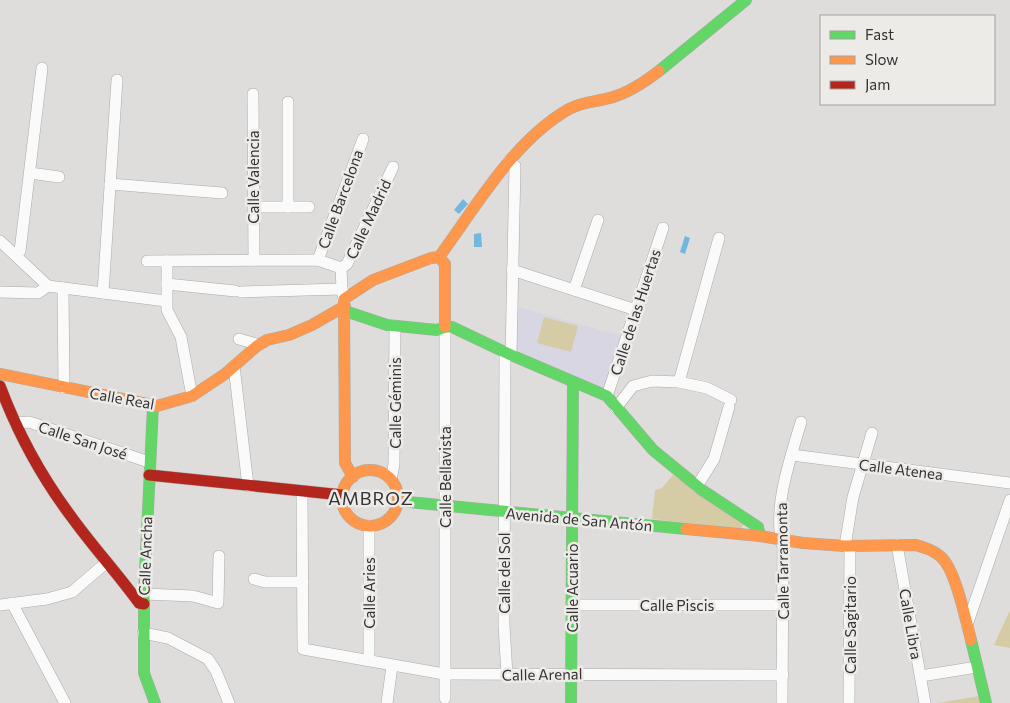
<svg xmlns="http://www.w3.org/2000/svg" width="1010" height="703" font-family="Commissioner,sans-serif">
<rect width="100%" height="100%" fill="#dedddb"/>
<path fill="#d8d6e2" d="M 518,307 L 622,336 L 604,388 L 517,351 Z"/>
<g fill="#d5cca6">
<path d="M 544,317 L 578,326 L 571,352 L 537,343 Z"/>
<path d="M 673,475 L 744,523 L 741,529 L 652,519 L 655,490 L 662,488 Z"/>
<path d="M 1010,610 L 1010,648 L 994,645 Z"/>
<path d="M 980,696 L 981,703 L 937,703 Z"/>
</g>
<g fill="#72b7e0">
<path d="M 463,199 L 468,204 L 459,214 L 454,210 Z"/>
<path d="M 481,233 L 482,247 L 474,247 L 474,234 Z"/>
<path d="M 685,236 L 690,238 L 685,254 L 680,252 Z"/>
</g>
<g fill="none" stroke-linecap="round" stroke-linejoin="round">
<defs>
<g id="street">
<path d="M 253,94 L 254,260"/>
<path d="M 288,102 L 288,207"/>
<path d="M 509,161 L 515,166 L 511,355"/>
<path d="M 30,173 L 59,177"/>
<path d="M 110,184 L 222,193"/>
<path d="M 254,207 L 309,207"/>
<path d="M 0,241 L 48,286"/>
<path d="M 17,255 L 20,251 L 42,68"/>
<path d="M 318,260 L 363,139"/>
<path d="M 147,261 L 318,260 L 341,268 L 342,289 L 344,299"/>
<path d="M 167,261 L 167,310 L 181,337 L 192,396"/>
<path d="M 341,268 L 347,264 L 393,167"/>
<path d="M 512,270 L 636,310"/>
<path d="M 167,284 L 235,291"/>
<path d="M 63,288 L 64,388"/>
<path d="M 574,290 L 598,220"/>
<path d="M 0,292 L 38,293 L 48,286 L 166,301"/>
<path d="M 241,292 L 342,289"/>
<path d="M 103,293 L 117,80"/>
<path d="M 239,339 L 253,343 L 257,346"/>
<path d="M 505,352 L 504,625 L 507,675"/>
<path d="M 234,366 L 248,486"/>
<path d="M 679,382 L 719,238"/>
<path d="M 607,396 L 663,228"/>
<path d="M 616,408 L 633,386 L 652,381 L 679,382 L 707,388 L 731,400"/>
<path d="M 15,423 L 29,422 L 149,462"/>
<path d="M 792,455 L 1010,483"/>
<path d="M 391,480 L 394,464 L 395,326"/>
<path d="M 697,486 L 714,459 L 729,407"/>
<path d="M 302,491 L 303,649 L 444,674 L 783,675"/>
<path d="M 369,526 L 369,660"/>
<path d="M 897,545 L 925,703"/>
<path d="M 845,546 L 853,497 L 872,433"/>
<path d="M 254,579 L 265,582 L 303,582"/>
<path d="M 144,594 L 193,596 L 218,603 L 219,556"/>
<path d="M 12,603 L 65,703"/>
<path d="M 0,605 L 47,599 L 72,592 L 107,562"/>
<path d="M 571,605 L 782,605"/>
<path d="M 967,625 L 1010,500"/>
<path d="M 143,633 L 168,638 L 208,659 L 216,671 L 229,703"/>
<path d="M 921,676 L 977,667"/>
<path d="M 445,698 L 445,327"/>
<path d="M 387,703 L 392,666"/>
<path d="M 782,703 L 783,547 C 772,509 790,460 801,422"/>
<path d="M 849,703 L 850,546"/>
</g>
<g id="fast">
<path d="M 659,71 L 746,0"/>
<path d="M 345,311 L 387,325 L 437,330 L 445,327 L 452,327 L 511,355 L 607,396 L 653,450 L 702,490 L 758,527 L 760,536"/>
<path d="M 153,406 L 144,594 L 144,673 L 155,703"/>
<path d="M 398,501 L 686,529"/>
<path d="M 971,640 L 986,703"/>
<path d="M 571,703 L 573,382"/>
</g>
<g id="slow">
<path d="M 439,257 C 476,207 514,140 569,109 C 583,101 598,102 613,97 C 630,92 646,81 659,71"/>
<path d="M 439,257 L 445,264 L 445,327"/>
<path d="M 0,374 L 157,406 L 192,396 L 225,374 L 257,346 L 267,340 L 289,335 L 312,325 L 345,306"/>
<circle cx="370" cy="498" r="28"/>
<path d="M 353,477 L 345,463 L 344,299 L 373,280 L 431,258 L 439,257"/>
<path d="M 686,529 L 760,536 L 803,543 L 845,546 L 916,545 C 926,548 936,551 943,559 C 956,573 966,621 971,640"/>
</g>
<g id="jam">
<path d="M 0,386 C 18,434 42,478 73,519 C 94,548 118,574 139,603 L 144,604"/>
<path d="M 149,475 L 342,495"/>
</g>
</defs>
<use href="#street" stroke="#abaaa8" stroke-width="12"/>
<use href="#fast" stroke="#abaaa8" stroke-width="12"/>
<use href="#slow" stroke="#abaaa8" stroke-width="12"/>
<use href="#jam" stroke="#abaaa8" stroke-width="12"/>
<use href="#street" stroke="#fafafa" stroke-width="11"/>
<use href="#fast" stroke="#63d668" stroke-width="11"/>
<use href="#slow" stroke="#ff974d" stroke-width="11"/>
<use href="#jam" stroke="#b3261e" stroke-width="11"/>
</g>
<g text-anchor="middle" dominant-baseline="central" stroke-width="5" stroke-linejoin="round" paint-order="stroke">
<g font-size="15" fill="#343332" stroke="#ecebe8">
<text transform="translate(253 177) rotate(-90)">Calle Valencia</text>
<text transform="translate(340 199) rotate(-70)">Calle Barcelona</text>
<text transform="translate(368 219) rotate(-65)">Calle Madrid</text>
<text transform="translate(635 312) rotate(-72)">Calle de las Huertas</text>
<text transform="translate(122 398) rotate(10)">Calle Real</text>
<text transform="translate(395 403) rotate(-90)">Calle Géminis</text>
<text transform="translate(83 440) rotate(18)">Calle San José</text>
<text transform="translate(901 469) rotate(7)">Calle Atenea</text>
<text transform="translate(445 477) rotate(-90)">Calle Bellavista</text>
<text transform="translate(579 519) rotate(5)">Avenida de San Antón</text>
<text transform="translate(145 556) rotate(-88)">Calle Ancha</text>
<text transform="translate(782 561) rotate(-91)">Calle Tarramonta</text>
<text transform="translate(504 573) rotate(-90)">Calle del Sol</text>
<text transform="translate(572 588) rotate(-90)">Calle Acuario</text>
<text transform="translate(369 593) rotate(-90)">Calle Aries</text>
<text x="677" y="605">Calle Piscis</text>
<text transform="translate(911 624) rotate(80)">Calle Libra</text>
<text transform="translate(850 625) rotate(-90)">Calle Sagitario</text>
<text transform="translate(542 674) rotate(-1)">Calle Arenal</text>
</g>
<g font-size="18" letter-spacing="1" fill="#343332" stroke="#ecebe8">
<text x="371" y="498">AMBROZ</text>
</g>
</g>
<rect x="820" y="15" width="175" height="90" fill="#ecebe8" stroke="#a2a19f"/>
<rect x="830" y="31" width="25" height="8" fill="#63d668" stroke="#a2a19f"/>
<text x="865" y="40" font-size="15" fill="#343332">Fast</text>
<rect x="830" y="56" width="25" height="8" fill="#ff974d" stroke="#a2a19f"/>
<text x="865" y="65" font-size="15" fill="#343332">Slow</text>
<rect x="830" y="81" width="25" height="8" fill="#b3261e" stroke="#a2a19f"/>
<text x="865" y="90" font-size="15" fill="#343332">Jam</text>
</svg>
